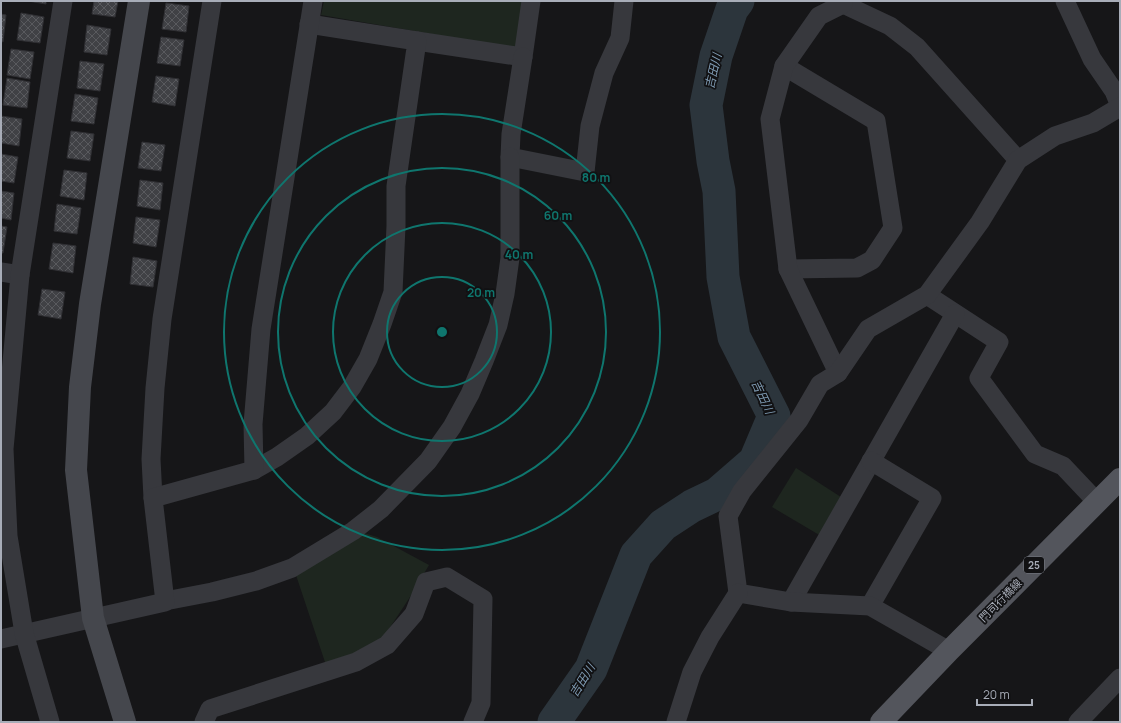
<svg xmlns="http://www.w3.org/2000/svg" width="1121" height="723" font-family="Manrope,'Noto Sans JP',sans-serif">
<defs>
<pattern id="building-cross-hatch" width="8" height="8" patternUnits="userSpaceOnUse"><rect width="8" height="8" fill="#404145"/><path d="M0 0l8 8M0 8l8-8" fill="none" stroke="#595a5e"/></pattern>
</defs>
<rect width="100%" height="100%" fill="#161618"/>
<g fill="#1e261f">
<path d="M 324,1 L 525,1 L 518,49 L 321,15 Z"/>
<path d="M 796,468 L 844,499 L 821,536 L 772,507 Z"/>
<path d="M 361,532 L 377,537 L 429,565 L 410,597 L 385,635 L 364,650 L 326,665 L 296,575 Z"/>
</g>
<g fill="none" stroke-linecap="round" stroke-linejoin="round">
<path stroke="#2c353c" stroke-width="33" d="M 554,722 L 591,669 L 636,555 L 663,525 L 692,506 L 717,494 L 755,461 L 774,416 L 734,337 L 723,277 L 719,191 L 713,161 L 706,105 L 716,56 L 732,9 L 738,1"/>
</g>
<g fill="url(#building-cross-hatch)" stroke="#303034">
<path d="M 28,1 L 46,1 L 46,4 Z"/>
<path d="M 94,1 L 118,1 L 115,17 L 92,14 Z"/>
<path d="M 166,3 L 189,6 L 186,32 L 162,29 Z"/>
<path d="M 21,13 L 44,17 L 40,43 L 17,40 Z"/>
<path d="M 1,14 L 6,15 L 3,42 L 1,41 Z"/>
<path d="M 87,25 L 111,29 L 107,55 L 84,52 Z"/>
<path d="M 161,37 L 184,40 L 180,66 L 157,63 Z"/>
<path d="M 11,49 L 34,52 L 30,79 L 7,75 Z"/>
<path d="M 80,61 L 104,64 L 100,91 L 77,88 Z"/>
<path d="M 156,76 L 179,79 L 175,106 L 152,102 Z"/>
<path d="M 7,78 L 30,82 L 27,108 L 3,105 Z"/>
<path d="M 75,94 L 98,98 L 94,124 L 71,121 Z"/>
<path d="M 1,116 L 22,119 L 19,146 L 1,143 Z"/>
<path d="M 71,131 L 94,134 L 90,161 L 67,158 Z"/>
<path d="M 142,142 L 165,145 L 161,171 L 138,168 Z"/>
<path d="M 1,154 L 18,157 L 14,183 L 1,181 Z"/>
<path d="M 64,170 L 87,173 L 84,200 L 60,196 Z"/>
<path d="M 140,180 L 163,183 L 160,210 L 137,206 Z"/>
<path d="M 1,191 L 14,193 L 11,220 L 1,218 Z"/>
<path d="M 57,204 L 81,208 L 77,234 L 54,231 Z"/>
<path d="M 136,217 L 160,220 L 156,247 L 133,243 Z"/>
<path d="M 1,226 L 7,227 L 3,253 L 1,253 Z"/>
<path d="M 53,243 L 76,246 L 73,273 L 49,269 Z"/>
<path d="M 133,257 L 157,261 L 153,287 L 130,284 Z"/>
<path d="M 42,289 L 65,292 L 61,319 L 38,315 Z"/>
</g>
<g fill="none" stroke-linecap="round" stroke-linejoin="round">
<g stroke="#37383d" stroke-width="19">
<path d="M 840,1 L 843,4 L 890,26 L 917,47 L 1018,160"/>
<path d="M 1065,1 L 1092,59 L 1114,91 L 1120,106"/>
<path d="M 417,41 L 523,57 L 531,1"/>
<path d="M 523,57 L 511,134 L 510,157 L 585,172 L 590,126 L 604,73 L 620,38 L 624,1"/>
<path d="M 784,66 L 876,121 L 893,228 L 872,260 L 857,268 L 788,269"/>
<path d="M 1,272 L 20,275"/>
<path d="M 927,295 L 999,342 L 979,378 L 1035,454 L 1063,466 L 1097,502"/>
<path d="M 838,373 L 788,269 L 770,119 L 784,66 L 819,16 L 843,4"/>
<path d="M 254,470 L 277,457 L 307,436 L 333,412 L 352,387 L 368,359 L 382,324 L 393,292 L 396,226 L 396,186 L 417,41 L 309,24"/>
<path d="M 153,498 L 151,459 L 155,388 L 162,319 L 212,1"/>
<path d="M 165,601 L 212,592 L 256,581 L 292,568 L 353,531 L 381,509 L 428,461 L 452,427 L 470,394 L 484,361 L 498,325 L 505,294 L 510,258 L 510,157"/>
<path d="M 791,602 L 955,314"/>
<path d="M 870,606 L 932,498 L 871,461"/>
<path d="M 1,639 L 165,602 L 153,498 L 254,470 L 253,424 L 261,329 L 313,1"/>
<path d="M 949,651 L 870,606 L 791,602 L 738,593 L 728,516 L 742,491 L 799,420 L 820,384 L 838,373 L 868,329 L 927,295 L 980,222 L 1018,160 L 1055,136 L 1093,123 L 1120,107"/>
<path d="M 50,722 L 24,633 L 8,536 L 4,449 L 20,275 L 63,1"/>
<path d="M 204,722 L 210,709 L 356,662 L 387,645 L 414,614 L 426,582 L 447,577 L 483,599 L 481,703 L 473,722"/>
<path d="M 676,722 L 692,672 L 710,637 L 738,593"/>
<path d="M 1078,722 L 1120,678"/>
</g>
<path stroke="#45474d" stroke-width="22" d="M 125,722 L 93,618 L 76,470 L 80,387 L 90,304 L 139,1"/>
<path stroke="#53555c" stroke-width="22" d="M 881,722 L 949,651 L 1120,479"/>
</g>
<g fill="none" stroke="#0f766e" stroke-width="2">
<circle cx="442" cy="332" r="55"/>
<circle cx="442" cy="332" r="109"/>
<circle cx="442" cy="332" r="164"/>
<circle cx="442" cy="332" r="218"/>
</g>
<g text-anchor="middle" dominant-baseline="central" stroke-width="3.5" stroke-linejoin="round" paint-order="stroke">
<rect fill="#111113" stroke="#7b7e86" stroke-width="1" x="1024" y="557" width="20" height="16" rx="3"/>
<g font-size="10" font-weight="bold" fill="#a8adb8">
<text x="1034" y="565">25</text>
</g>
<g font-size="11" fill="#a8adb8" stroke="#111113">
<text transform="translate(1000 600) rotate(-45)">門司行橋線</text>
</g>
<g font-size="12" font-style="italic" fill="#7f9bb3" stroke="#111113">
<text transform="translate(713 71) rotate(-77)">吉田川</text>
<text transform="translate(763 397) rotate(65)">吉田川</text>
<text transform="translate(582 680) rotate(-58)">吉田川</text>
</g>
</g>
<circle cx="442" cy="332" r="6" fill="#0f766e" stroke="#111113" stroke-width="2"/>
<g font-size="12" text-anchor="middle" font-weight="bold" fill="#0f766e" stroke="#111113" stroke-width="3.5" stroke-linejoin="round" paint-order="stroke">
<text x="596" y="182">80 m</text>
<text x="558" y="220">60 m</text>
<text x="519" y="259">40 m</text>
<text x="481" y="297">20 m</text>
</g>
<rect width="1121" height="723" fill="none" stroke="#a8adb8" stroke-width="4"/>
<path d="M977 699v6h55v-6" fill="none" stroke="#a8adb8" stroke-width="2"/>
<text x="983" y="699" font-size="12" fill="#a8adb8" stroke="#111113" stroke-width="3" paint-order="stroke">20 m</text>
</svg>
